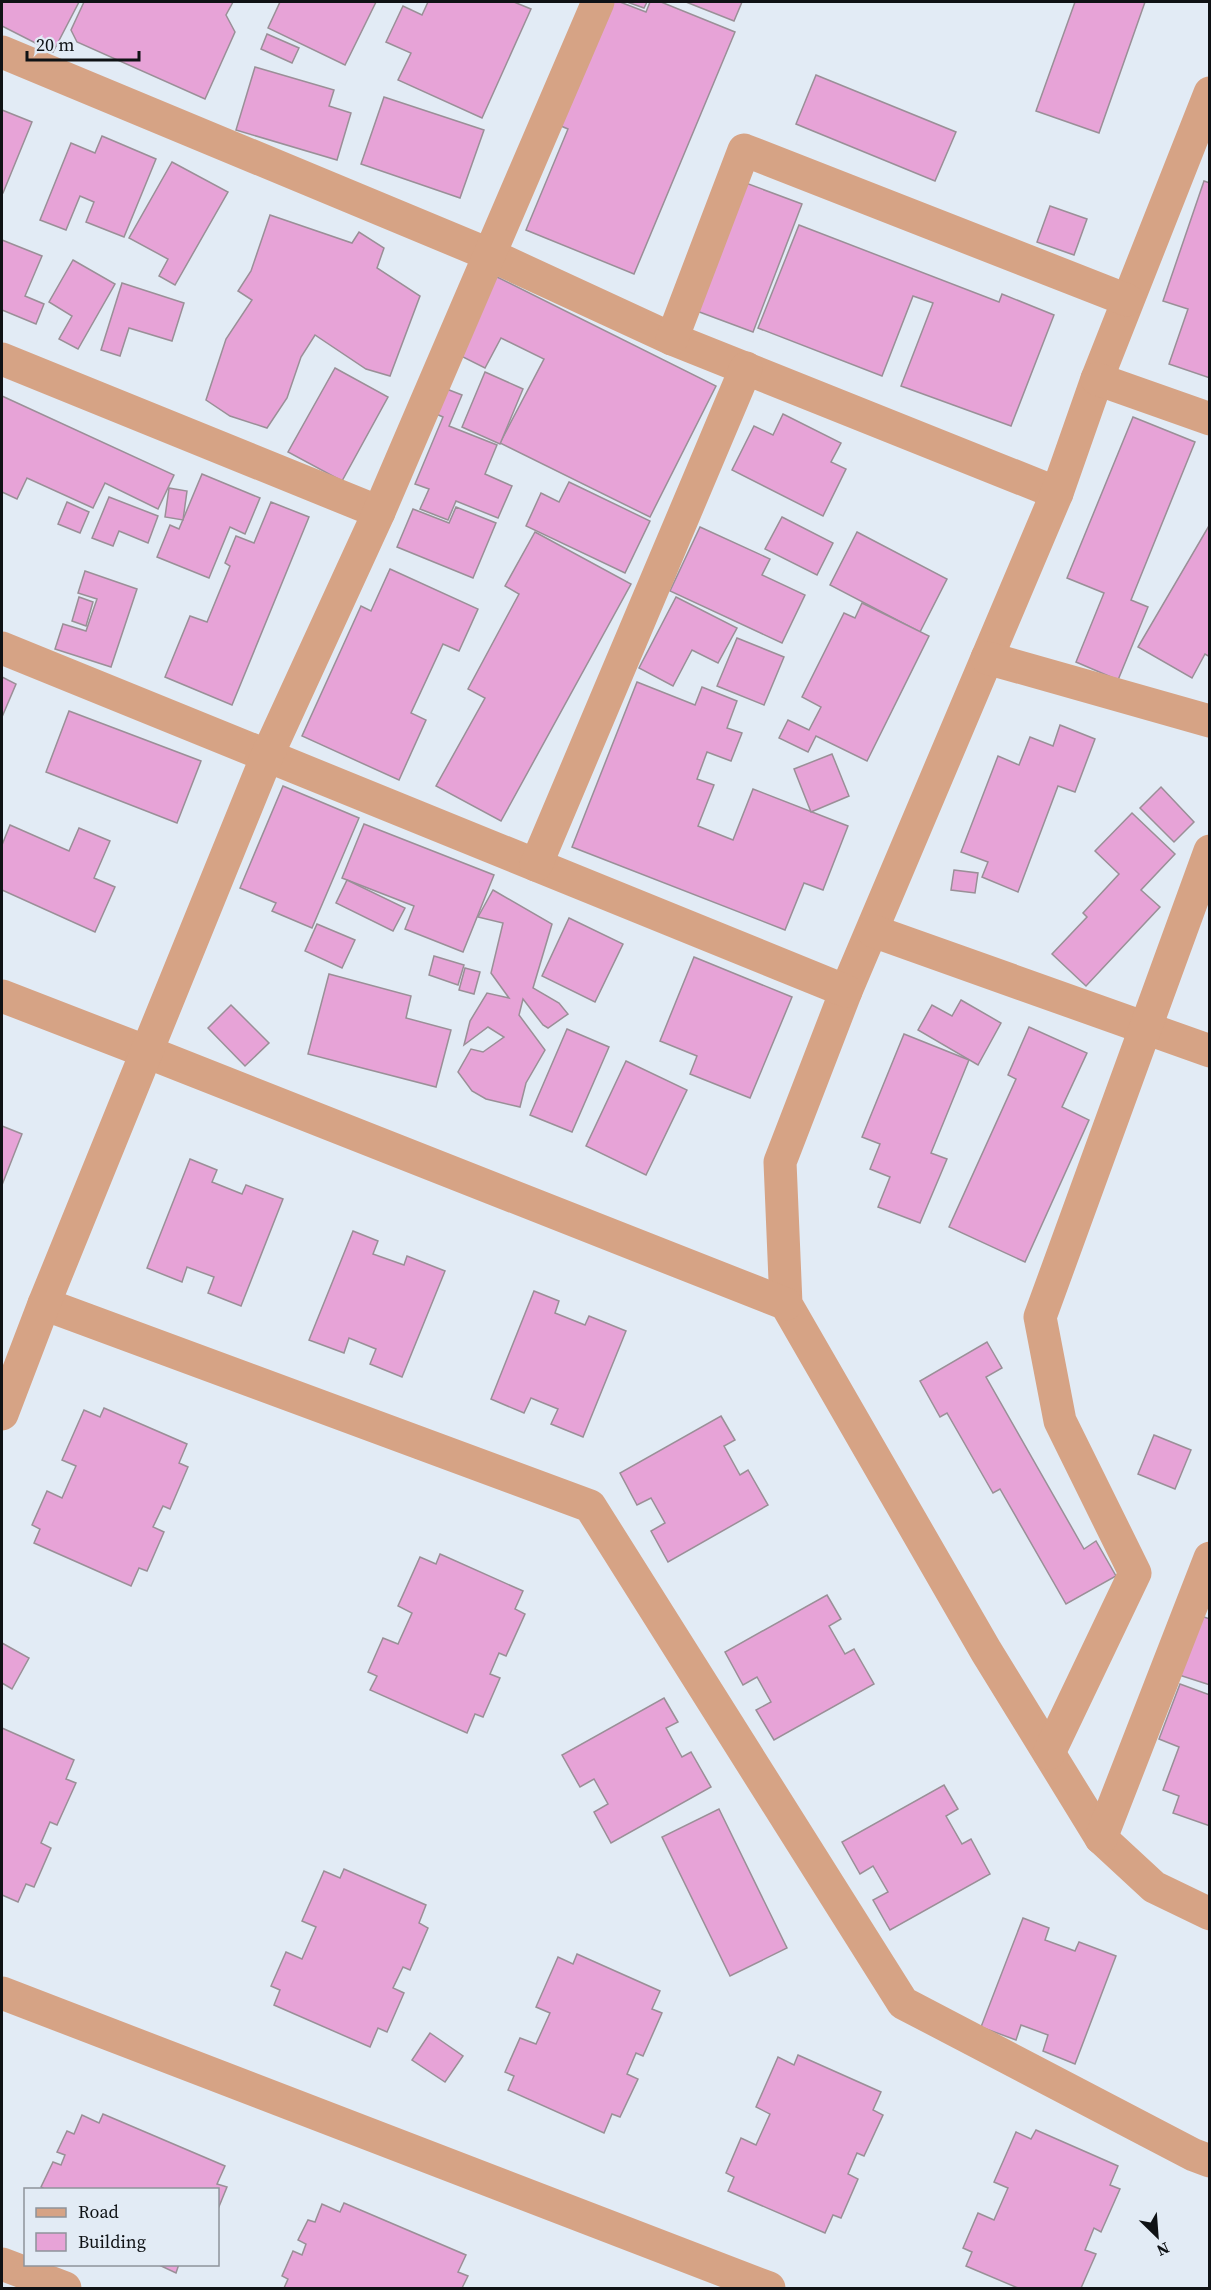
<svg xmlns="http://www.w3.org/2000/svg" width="1211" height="2290" font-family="'Source Serif 4',serif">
<rect width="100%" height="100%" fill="#e2ebf5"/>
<g fill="#e7a3d7" stroke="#9a8f97" stroke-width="1.5">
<path d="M 2,2 L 79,2 L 53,52 L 2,26 Z"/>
<path d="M 84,2 L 233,2 L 226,15 L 235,32 L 205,99 L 77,42 L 71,30 Z"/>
<path d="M 280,2 L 376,2 L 345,65 L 268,28 Z"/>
<path d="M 428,2 L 514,2 L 531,9 L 482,118 L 398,80 L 411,53 L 386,42 L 403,6 L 422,15 Z"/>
<path d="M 613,2 L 620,2 L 646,12 L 650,2 L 661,2 L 735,32 L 634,274 L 526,230 L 568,129 L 561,126 Z"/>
<path d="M 627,2 L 647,2 L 644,8 Z"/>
<path d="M 686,2 L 742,2 L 734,21 Z"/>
<path d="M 1075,2 L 1145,2 L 1099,133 L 1036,111 Z"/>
<path d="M 267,34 L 299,48 L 292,63 L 261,49 Z"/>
<path d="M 255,67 L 334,90 L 329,106 L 351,113 L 337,160 L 236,130 Z"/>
<path d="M 816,75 L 956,132 L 935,181 L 796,124 Z"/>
<path d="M 384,97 L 484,130 L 460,198 L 361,164 Z"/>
<path d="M 2,110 L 32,122 L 3,193 L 2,193 Z"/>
<path d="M 102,136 L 156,159 L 124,237 L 86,222 L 94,202 L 80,196 L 66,230 L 40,220 L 71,143 L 95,153 Z"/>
<path d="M 172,162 L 228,192 L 175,285 L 159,276 L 168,259 L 129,238 Z"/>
<path d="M 735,179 L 802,204 L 753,332 L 686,307 Z"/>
<path d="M 1204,181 L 1210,183 L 1210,378 L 1169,364 L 1188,309 L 1163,301 Z"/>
<path d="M 1050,206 L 1087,219 L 1074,255 L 1037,242 Z"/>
<path d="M 270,215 L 352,243 L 359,232 L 384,248 L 377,268 L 420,296 L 390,376 L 366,369 L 315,335 L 301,357 L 287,398 L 267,428 L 230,416 L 206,400 L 226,339 L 252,300 L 238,291 L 251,271 Z"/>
<path d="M 799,225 L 999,302 L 1002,294 L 1054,315 L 1011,426 L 901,386 L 933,303 L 913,296 L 882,376 L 758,328 Z"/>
<path d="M 2,240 L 42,256 L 25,296 L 44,304 L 36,324 L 2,310 Z"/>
<path d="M 73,260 L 115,284 L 78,349 L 59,339 L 72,316 L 49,302 Z"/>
<path d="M 491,274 L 716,386 L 650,517 L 500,443 L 544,359 L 501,338 L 485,368 L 451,351 Z"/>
<path d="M 122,283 L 184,303 L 172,341 L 129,328 L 120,356 L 101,350 Z"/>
<path d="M 335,368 L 388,397 L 342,481 L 288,452 Z"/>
<path d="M 485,372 L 523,389 L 500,444 L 462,427 Z"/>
<path d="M 444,388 L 462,395 L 449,426 L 497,445 L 485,474 L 512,486 L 498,518 L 456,501 L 448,520 L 420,509 L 429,489 L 415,484 L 443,417 L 434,413 Z"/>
<path d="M 2,396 L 174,475 L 158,509 L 105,483 L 93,508 L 27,478 L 17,499 L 2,492 Z"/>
<path d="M 783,414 L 841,443 L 831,462 L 846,469 L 823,516 L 732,470 L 754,426 L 773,435 Z"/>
<path d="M 1133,417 L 1195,442 L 1131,600 L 1148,607 L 1118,680 L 1076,662 L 1104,593 L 1067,578 Z"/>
<path d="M 202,474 L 260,498 L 245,534 L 230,527 L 209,578 L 157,557 L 170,525 L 179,529 Z"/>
<path d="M 569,482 L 650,521 L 625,573 L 526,526 L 541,493 L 559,502 Z"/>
<path d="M 169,488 L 187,491 L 183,520 L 165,517 Z"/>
<path d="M 109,497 L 158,516 L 148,543 L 119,531 L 113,546 L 92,538 Z"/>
<path d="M 67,502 L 89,512 L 80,533 L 58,524 Z"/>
<path d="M 271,502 L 309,517 L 232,705 L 165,677 L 190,616 L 207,622 L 230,566 L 225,563 L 236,536 L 254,543 Z"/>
<path d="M 456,507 L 496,523 L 473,578 L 397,547 L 413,509 L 449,523 Z"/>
<path d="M 782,517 L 833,543 L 817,575 L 765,549 Z"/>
<path d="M 1210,524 L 1210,657 L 1205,654 L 1192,678 L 1138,647 Z"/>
<path d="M 700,527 L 770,559 L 762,575 L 805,595 L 782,643 L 670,591 Z"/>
<path d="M 535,532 L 631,584 L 501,821 L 436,786 L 485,698 L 468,689 L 519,594 L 505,586 Z"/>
<path d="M 857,532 L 947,579 L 920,632 L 830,585 Z"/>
<path d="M 390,569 L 478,609 L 459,651 L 443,644 L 411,713 L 426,720 L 399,780 L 302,736 L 361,606 L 371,611 Z"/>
<path d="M 85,571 L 137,589 L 111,667 L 55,649 L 63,624 L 86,631 L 97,599 L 78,593 Z"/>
<path d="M 79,597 L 93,602 L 86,626 L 72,621 Z"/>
<path d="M 676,597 L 737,628 L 718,663 L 692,650 L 673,686 L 639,668 Z"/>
<path d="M 862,603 L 929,636 L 867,761 L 816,736 L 808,752 L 779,738 L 788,720 L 809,730 L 821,707 L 802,697 L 844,613 L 855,618 Z"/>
<path d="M 737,638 L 784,657 L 764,705 L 717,686 Z"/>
<path d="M 2,677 L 16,684 L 2,717 Z"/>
<path d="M 637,682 L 695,705 L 702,687 L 737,701 L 727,728 L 742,733 L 731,761 L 707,752 L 697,779 L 714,785 L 698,826 L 733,840 L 753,789 L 848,826 L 823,890 L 804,883 L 785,930 L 572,847 Z"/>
<path d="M 69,711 L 201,761 L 177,823 L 46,772 Z"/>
<path d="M 1060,725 L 1095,739 L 1075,792 L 1058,786 L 1018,892 L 982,877 L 988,862 L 961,852 L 998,756 L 1019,765 L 1030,737 L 1053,746 Z"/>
<path d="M 832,754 L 849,796 L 811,812 L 794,769 Z"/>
<path d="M 283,786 L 359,818 L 312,928 L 272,911 L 276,903 L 240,888 Z"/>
<path d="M 1161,787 L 1194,822 L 1174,842 L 1140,808 Z"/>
<path d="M 1132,813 L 1175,854 L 1141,890 L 1160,907 L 1086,986 L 1052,954 L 1087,917 L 1083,913 L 1119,874 L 1095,851 Z"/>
<path d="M 364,824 L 494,875 L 463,952 L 405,929 L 414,906 L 342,878 Z"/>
<path d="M 10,825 L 69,851 L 79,828 L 110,841 L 94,878 L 115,887 L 95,932 L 2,890 L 2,845 Z"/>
<path d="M 954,870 L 978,873 L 975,893 L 951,890 Z"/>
<path d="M 347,880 L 405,908 L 393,931 L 336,903 Z"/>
<path d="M 493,890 L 552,924 L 533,988 L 559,1003 L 568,1014 L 548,1028 L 543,1025 L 523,999 L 519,1015 L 545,1050 L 526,1083 L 520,1107 L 486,1099 L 472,1091 L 458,1072 L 471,1049 L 483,1052 L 504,1037 L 488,1027 L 464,1045 L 470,1021 L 487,993 L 509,998 L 491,973 L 503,923 L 478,917 Z"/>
<path d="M 569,918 L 623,944 L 595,1002 L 542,976 Z"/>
<path d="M 317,924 L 355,940 L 342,968 L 305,951 Z"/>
<path d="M 434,956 L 464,965 L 458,985 L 429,975 Z"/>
<path d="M 694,957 L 792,997 L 750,1098 L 690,1074 L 697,1056 L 660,1041 Z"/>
<path d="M 465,968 L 480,972 L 474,994 L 459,990 Z"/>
<path d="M 329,974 L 411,996 L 406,1018 L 451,1030 L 436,1087 L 308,1054 Z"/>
<path d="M 961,1000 L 1001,1023 L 978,1065 L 918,1030 L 932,1005 L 952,1016 Z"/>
<path d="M 231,1005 L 269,1043 L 245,1066 L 208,1028 Z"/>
<path d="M 1029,1027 L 1087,1053 L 1062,1107 L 1089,1120 L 1025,1262 L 949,1227 L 1016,1079 L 1008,1075 Z"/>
<path d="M 567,1029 L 609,1047 L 572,1132 L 530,1115 Z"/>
<path d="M 904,1034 L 969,1060 L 931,1153 L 947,1159 L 920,1223 L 878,1207 L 890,1177 L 870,1169 L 880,1144 L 862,1137 Z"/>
<path d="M 626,1061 L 687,1090 L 646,1175 L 586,1146 Z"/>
<path d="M 2,1126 L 22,1134 L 2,1185 Z"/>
<path d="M 190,1159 L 217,1170 L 212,1182 L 242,1194 L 246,1185 L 283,1199 L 241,1306 L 208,1293 L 214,1277 L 187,1267 L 182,1282 L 147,1268 Z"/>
<path d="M 353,1231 L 378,1241 L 373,1254 L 404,1265 L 407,1256 L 445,1271 L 402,1377 L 370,1364 L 376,1349 L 349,1338 L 344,1353 L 309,1340 Z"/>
<path d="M 534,1291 L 559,1301 L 555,1313 L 585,1325 L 589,1316 L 626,1331 L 583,1437 L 551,1424 L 558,1409 L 531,1398 L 524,1413 L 491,1399 Z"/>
<path d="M 987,1342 L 1002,1368 L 986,1377 L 1084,1549 L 1096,1541 L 1116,1576 L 1066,1604 L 1000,1489 L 993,1493 L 947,1413 L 940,1417 L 920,1381 Z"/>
<path d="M 104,1408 L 187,1444 L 179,1463 L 188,1467 L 170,1509 L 163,1506 L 153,1527 L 164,1532 L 147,1571 L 139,1568 L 131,1586 L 34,1543 L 40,1529 L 32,1525 L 47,1491 L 62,1498 L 76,1466 L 62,1460 L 84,1410 L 100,1417 Z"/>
<path d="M 721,1416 L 735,1440 L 724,1446 L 740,1475 L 748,1470 L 768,1505 L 668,1562 L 651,1531 L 665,1523 L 651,1498 L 637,1505 L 620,1473 Z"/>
<path d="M 1154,1435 L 1191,1450 L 1175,1489 L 1138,1474 Z"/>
<path d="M 440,1554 L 523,1591 L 515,1609 L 525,1614 L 506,1656 L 499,1653 L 490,1674 L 500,1678 L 483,1717 L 475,1714 L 467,1733 L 370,1690 L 377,1676 L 368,1672 L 383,1638 L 398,1644 L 412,1613 L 398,1606 L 420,1557 L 436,1564 Z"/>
<path d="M 827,1595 L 841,1619 L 829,1626 L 845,1654 L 854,1649 L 874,1684 L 774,1740 L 756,1710 L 771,1702 L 757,1677 L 743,1685 L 725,1652 Z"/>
<path d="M 1195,1614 L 1210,1619 L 1210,1685 L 1176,1674 Z"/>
<path d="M 2,1643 L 29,1658 L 12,1689 L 2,1683 Z"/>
<path d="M 1180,1684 L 1210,1695 L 1210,1826 L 1173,1813 L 1179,1796 L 1163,1790 L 1179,1747 L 1159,1739 Z"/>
<path d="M 664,1698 L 678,1722 L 666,1728 L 682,1757 L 691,1752 L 711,1787 L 611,1843 L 594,1812 L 608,1804 L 594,1779 L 580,1787 L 562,1755 Z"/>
<path d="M 2,1728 L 74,1760 L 66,1779 L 76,1783 L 57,1825 L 50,1822 L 41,1843 L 51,1848 L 34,1887 L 26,1884 L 18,1902 L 2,1895 Z"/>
<path d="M 944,1785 L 958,1809 L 946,1816 L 962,1844 L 971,1839 L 990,1874 L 890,1930 L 873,1900 L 888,1892 L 873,1866 L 860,1874 L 842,1842 Z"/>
<path d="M 719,1809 L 787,1948 L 730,1976 L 662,1837 Z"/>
<path d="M 344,1869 L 426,1905 L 419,1923 L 428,1928 L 410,1970 L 403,1967 L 393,1988 L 404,1993 L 387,2032 L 378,2028 L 370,2047 L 274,2005 L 280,1990 L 271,1986 L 286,1952 L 302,1959 L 316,1927 L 302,1921 L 324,1871 L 340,1878 Z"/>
<path d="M 1023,1918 L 1049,1928 L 1045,1940 L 1075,1951 L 1079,1942 L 1116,1956 L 1075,2064 L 1043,2051 L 1048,2035 L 1021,2025 L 1016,2040 L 981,2027 Z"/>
<path d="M 577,1954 L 660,1991 L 652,2009 L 662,2013 L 643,2056 L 636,2053 L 627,2074 L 638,2079 L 620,2117 L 612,2114 L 604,2133 L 508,2090 L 514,2076 L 505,2072 L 520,2038 L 536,2044 L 550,2013 L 536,2007 L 558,1957 L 573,1964 Z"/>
<path d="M 430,2033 L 463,2056 L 445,2082 L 412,2060 Z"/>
<path d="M 798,2055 L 881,2092 L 873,2110 L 883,2115 L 864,2156 L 857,2153 L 848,2174 L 858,2179 L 841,2218 L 833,2215 L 825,2233 L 728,2191 L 734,2177 L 726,2173 L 741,2138 L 756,2145 L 770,2114 L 756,2107 L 778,2057 L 794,2065 Z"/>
<path d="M 103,2114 L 225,2166 L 217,2184 L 227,2187 L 218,2209 L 218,2190 L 46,2190 L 41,2187 L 53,2162 L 61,2165 L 65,2155 L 57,2152 L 67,2131 L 74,2134 L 82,2115 L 99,2123 Z"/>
<path d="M 1036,2130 L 1118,2166 L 1110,2185 L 1120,2189 L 1101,2232 L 1094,2228 L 1085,2250 L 1096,2254 L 1081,2288 L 1018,2288 L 966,2266 L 972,2252 L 963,2248 L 978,2213 L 994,2220 L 1008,2188 L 994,2182 L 1016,2132 L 1031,2139 Z"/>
<path d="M 344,2203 L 466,2255 L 458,2272 L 468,2276 L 462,2288 L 284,2288 L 288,2279 L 282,2276 L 293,2251 L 302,2255 L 306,2244 L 298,2240 L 308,2220 L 315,2222 L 322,2204 L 340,2212 Z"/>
<path d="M 157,2264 L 179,2264 L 176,2273 Z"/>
</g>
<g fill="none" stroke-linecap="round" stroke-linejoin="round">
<g stroke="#d6a385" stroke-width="33">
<path d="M 2,52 L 488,254 L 672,339 L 1057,493"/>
<path d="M 1210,93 L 1097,379 L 1057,493 L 846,991 L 780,1162 L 786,1304 L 986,1651 L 1101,1838 L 1154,1887 L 1210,1914"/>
<path d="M 672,339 L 744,150 L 1127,300"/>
<path d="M 2,359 L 379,512"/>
<path d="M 1097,379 L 1210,419"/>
<path d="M 2,648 L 846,991"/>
<path d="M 987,658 L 1210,721"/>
<path d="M 536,865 L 746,368"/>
<path d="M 873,931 L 1210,1051"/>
<path d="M 2,996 L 147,1052 L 786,1304"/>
<path d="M 44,1304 L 590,1506 L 903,2003 L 1194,2155 L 1210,2161"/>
<path d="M 2,1414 L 44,1304 L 267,756 L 379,512 L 598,2"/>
<path d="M 1049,1753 L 1135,1573 L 1060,1421 L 1040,1317 L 1210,851"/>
<path d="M 1101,1838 L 1210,1558"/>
<path d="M 2,1993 L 769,2288"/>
<path d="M 2,2264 L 65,2288"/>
</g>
</g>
<rect width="1211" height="2290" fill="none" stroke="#0f1215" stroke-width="6"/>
<rect x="24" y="2188" width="195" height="78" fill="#e2ebf5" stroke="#8e949b" stroke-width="1.5"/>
<rect x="36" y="2208" width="30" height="9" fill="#d6a385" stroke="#8e949b" stroke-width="1.5"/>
<text x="78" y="2218" font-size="18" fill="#0f1215">Road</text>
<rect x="36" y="2233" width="30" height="18" fill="#e7a3d7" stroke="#8e949b" stroke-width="1.5"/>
<text x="78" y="2248" font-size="18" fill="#0f1215">Building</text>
<g transform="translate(1157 2236) rotate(155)" stroke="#e2ebf5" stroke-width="4.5" paint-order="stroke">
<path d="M0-4.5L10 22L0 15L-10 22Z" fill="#0f1215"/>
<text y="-9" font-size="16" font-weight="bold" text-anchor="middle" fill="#0f1215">N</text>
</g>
<path d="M27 51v9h112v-9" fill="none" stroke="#0f1215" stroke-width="3"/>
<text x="36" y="51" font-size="18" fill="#0f1215" stroke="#e2ebf5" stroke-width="4.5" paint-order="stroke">20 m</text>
</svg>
